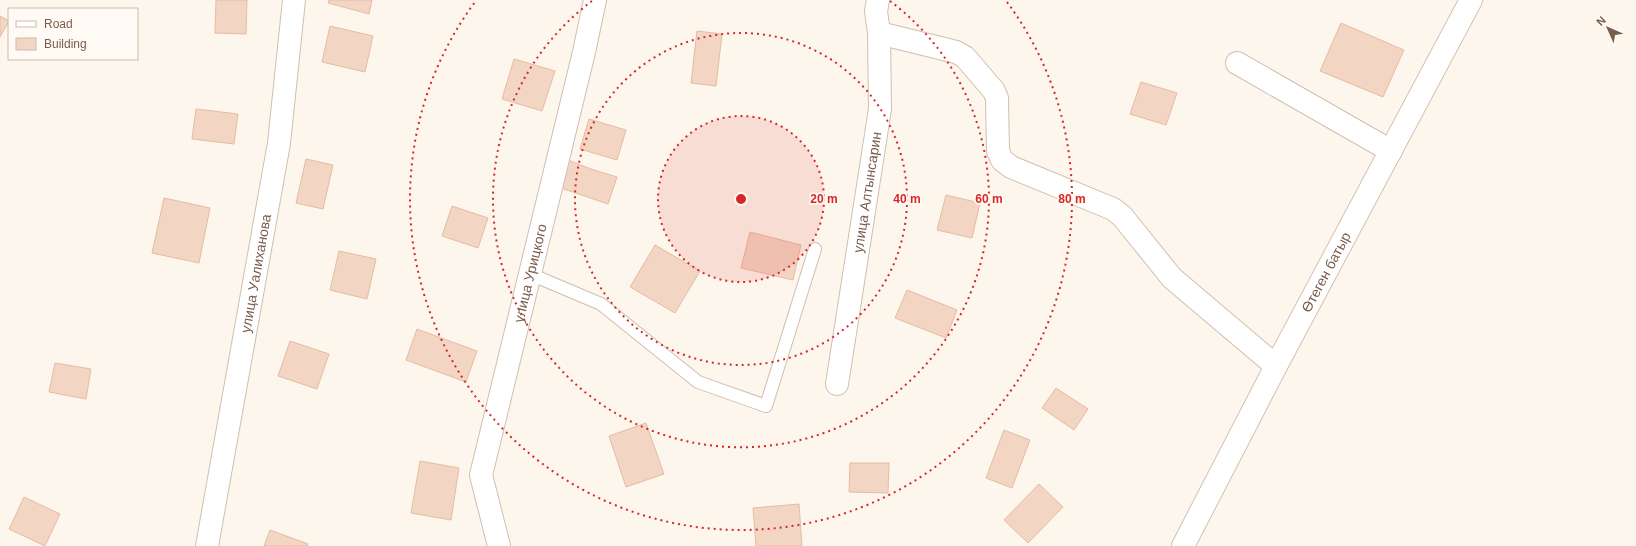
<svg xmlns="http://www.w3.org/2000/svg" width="1636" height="546" font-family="Helvetica,sans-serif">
<rect width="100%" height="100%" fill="#fdf6ec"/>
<g fill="#f3d5c3" stroke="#e6bba3">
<path d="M 216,0 L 247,0 L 246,34 L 215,33 Z"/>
<path d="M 329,0 L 372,0 L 369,14 L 328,3 Z"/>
<path d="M 0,16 L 9,21 L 0,37 Z"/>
<path d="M 1341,23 L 1404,50 L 1383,97 L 1320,71 Z"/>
<path d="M 330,26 L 373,36 L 365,72 L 322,62 Z"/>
<path d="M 697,31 L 722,34 L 716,86 L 691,83 Z"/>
<path d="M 514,59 L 555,71 L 542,111 L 502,99 Z"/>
<path d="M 1141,82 L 1177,93 L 1166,125 L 1130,114 Z"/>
<path d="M 196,109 L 238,114 L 234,144 L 192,139 Z"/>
<path d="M 589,119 L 626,130 L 617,160 L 580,149 Z"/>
<path d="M 306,159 L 333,165 L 323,209 L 296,203 Z"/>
<path d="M 568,160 L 591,169 L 617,177 L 608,204 L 558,187 Z"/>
<path d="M 946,195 L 980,203 L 972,238 L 937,230 Z"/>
<path d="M 164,198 L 210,208 L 199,263 L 152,253 Z"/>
<path d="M 452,206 L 488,218 L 478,248 L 442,236 Z"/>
<path d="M 750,232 L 801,245 L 793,280 L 741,268 Z"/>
<path d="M 655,245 L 700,271 L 675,313 L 630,287 Z"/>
<path d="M 339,251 L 376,259 L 367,299 L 330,290 Z"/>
<path d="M 907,290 L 957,310 L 946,338 L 895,318 Z"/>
<path d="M 417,329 L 477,351 L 466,382 L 406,360 Z"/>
<path d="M 290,341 L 329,354 L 317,389 L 278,376 Z"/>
<path d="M 55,363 L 91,369 L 86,399 L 49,392 Z"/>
<path d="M 1056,388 L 1088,409 L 1074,430 L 1042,408 Z"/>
<path d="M 646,423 L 664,474 L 626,487 L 609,436 Z"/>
<path d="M 1004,430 L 1030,440 L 1012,488 L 986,478 Z"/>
<path d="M 420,461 L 459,468 L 451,520 L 411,513 Z"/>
<path d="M 850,463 L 889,463 L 888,493 L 849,492 Z"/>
<path d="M 1039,484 L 1063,507 L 1028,543 L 1004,520 Z"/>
<path d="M 24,497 L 60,514 L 45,546 L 9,529 Z"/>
<path d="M 799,504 L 802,546 L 756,546 L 753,508 Z"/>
<path d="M 270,530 L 308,544 L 307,546 L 264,546 Z"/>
</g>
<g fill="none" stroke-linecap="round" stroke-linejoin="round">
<defs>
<path id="lane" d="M 530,274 L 601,304 L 698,382 L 766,406 L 815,249"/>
<g id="street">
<path d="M 879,33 L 956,52 L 965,57 L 994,91 L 997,98 L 998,151 L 1002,160 L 1011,167 L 1113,209 L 1122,216 L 1172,278 L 1276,366"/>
<path d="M 1237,63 L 1391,151"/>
<path id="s1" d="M 837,384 L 880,109 L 879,33 L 876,11 L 878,0"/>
<path id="s2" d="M 207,546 L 279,143 L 294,0"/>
<path id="s3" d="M 499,546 L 481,475 L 584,52 L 595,0"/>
</g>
<g id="secondary">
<path id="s4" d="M 1183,546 L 1276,366 L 1471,0"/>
</g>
</defs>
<use href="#lane" stroke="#d1beb0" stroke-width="14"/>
<use href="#street" stroke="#d1beb0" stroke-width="24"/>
<use href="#secondary" stroke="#d6c0b0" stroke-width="24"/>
<use href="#lane" stroke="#fff" stroke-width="12"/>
<use href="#street" stroke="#fff" stroke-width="22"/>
<use href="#secondary" stroke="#fff" stroke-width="22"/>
</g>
<circle cx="741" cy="199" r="83" fill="#d62828" fill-opacity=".12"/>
<g fill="none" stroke="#d62828" stroke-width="2" stroke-dasharray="2 4">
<circle cx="741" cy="199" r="83"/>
<circle cx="741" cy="199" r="166"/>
<path d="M890 1A248 248 0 1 1 592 1"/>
<path d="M1007 2A331 331 0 1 1 475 2"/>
</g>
<g text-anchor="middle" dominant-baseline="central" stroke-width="3.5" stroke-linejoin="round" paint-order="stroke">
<g font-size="14" fill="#7a5c4d" stroke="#fffaf3">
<text stroke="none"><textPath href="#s1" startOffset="194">улица Алтынсарин</textPath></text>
<text stroke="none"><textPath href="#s3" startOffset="281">улица Урицкого</textPath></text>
<text stroke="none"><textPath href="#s4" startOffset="309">Өтеген батыр</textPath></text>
<text stroke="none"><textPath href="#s2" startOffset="277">улица Уалиханова</textPath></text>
</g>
</g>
<circle cx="741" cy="199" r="6" fill="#d62828" stroke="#fffaf3" stroke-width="2"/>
<g font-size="12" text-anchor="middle" font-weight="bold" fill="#d62828" stroke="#fffaf3" stroke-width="3.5" stroke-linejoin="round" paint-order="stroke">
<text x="824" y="203">20 m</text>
<text x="907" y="203">40 m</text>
<text x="989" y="203">60 m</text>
<text x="1072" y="203">80 m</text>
</g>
<rect x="8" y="8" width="130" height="52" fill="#fffaf3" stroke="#cabbb1"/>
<rect x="16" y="21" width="20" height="6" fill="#ffffff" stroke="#cabbb1"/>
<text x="44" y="28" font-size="12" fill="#7a5c4d">Road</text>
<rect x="16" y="38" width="20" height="12" fill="#f3d5c3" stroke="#cabbb1"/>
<text x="44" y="48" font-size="12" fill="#7a5c4d">Building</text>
<g transform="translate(1608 28) rotate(315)" stroke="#fffaf3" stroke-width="3" paint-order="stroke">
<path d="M0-3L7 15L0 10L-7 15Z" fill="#7a5c4d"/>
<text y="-6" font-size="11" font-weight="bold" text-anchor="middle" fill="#7a5c4d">N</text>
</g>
</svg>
